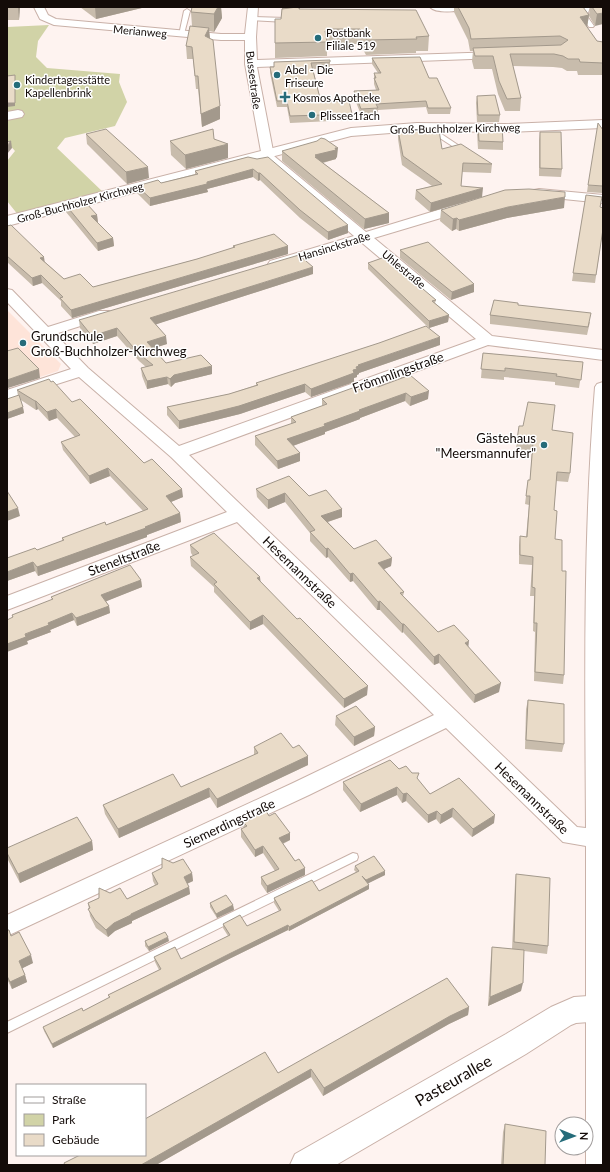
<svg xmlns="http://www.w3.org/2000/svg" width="610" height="1172" font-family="Lato,sans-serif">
<rect width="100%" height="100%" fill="#fef3f0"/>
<path fill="#fee4d9" d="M 7,310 L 61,364 L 58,371 L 7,388 Z"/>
<path fill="#d1d3a7" d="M 49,25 L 38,41 L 36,57 L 47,68 L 120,74 L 119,82 L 127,102 L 115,126 L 65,138 L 57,148 L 104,193 L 19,216 L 7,201 L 7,161 L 15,151 L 7,142 L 7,27 Z"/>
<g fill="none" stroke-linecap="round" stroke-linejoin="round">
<defs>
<g id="service">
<path d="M 584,7 L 590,7 L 587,16 L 594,26 L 593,27 L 589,27 L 581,16 Z"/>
<path d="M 187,9 L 190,11 L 184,34 L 179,35 L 184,11 Z"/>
<path d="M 252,17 L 286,18 L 289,20 L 286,22 L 250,20 L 250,18 Z"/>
<path d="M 432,127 L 436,127 L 437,131 L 467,151 L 467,153 L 463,153 L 432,133 Z"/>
<path d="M 353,853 L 357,854 L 358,857 L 357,860 L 7,1033 L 7,1022 Z"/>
</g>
<g id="minor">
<path d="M 34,7 L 44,7 L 48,15 L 56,19 L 221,34 L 245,34 L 248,7 L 258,7 L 256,37 L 257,60 L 498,52 L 504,55 L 498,58 L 257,67 L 274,156 L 366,232 L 461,203 L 471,203 L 473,206 L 471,209 L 374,238 L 492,336 L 603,350 L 603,360 L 488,345 L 189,455 L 577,827 L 586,828 C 585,681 583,534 595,387 L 597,384 L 603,382 L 603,1165 L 586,1165 L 586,846 L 563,842 L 446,728 L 309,795 L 7,936 L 7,915 L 293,783 L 434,715 L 237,522 L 7,610 L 7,596 L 227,512 L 171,457 L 79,377 L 7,400 L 7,390 L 71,369 L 7,302 L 7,289 L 12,290 L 48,327 L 99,311 L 109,311 L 112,314 L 109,317 L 55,334 L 88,368 L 179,446 L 476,339 L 361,242 L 280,267 L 270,267 L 268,264 L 270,261 L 354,236 L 262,157 L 245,64 L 245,40 L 221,40 L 54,25 L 40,19 Z"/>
<path d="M 430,7 L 464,7 C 459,13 435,13 430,7 Z"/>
<path d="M 18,110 L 22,111 L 24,114 L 22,117 L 7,120 L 7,112 Z"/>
<path d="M 539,189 L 603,195 L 603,203 L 534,196 L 532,193 L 534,190 Z"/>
</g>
<g id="tertiary">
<path d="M 603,120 L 603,128 L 505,132 L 417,131 L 351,136 L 7,226 L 7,216 L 351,128 L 417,123 L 505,124 Z"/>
<path d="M 603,995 L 603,1021 L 576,1023 L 571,1025 L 526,1054 L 336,1165 L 290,1165 L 295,1154 L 506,1034 L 551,1007 L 574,997 Z"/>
</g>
</defs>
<use href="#service" stroke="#c9b1a8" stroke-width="2"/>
<use href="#minor" stroke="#c9b1a8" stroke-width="2"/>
<use href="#tertiary" stroke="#c9b1a8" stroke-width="2"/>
<use href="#service" fill="#fff" fill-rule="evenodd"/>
<use href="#minor" fill="#fff" fill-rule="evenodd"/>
<use href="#tertiary" fill="#fff" fill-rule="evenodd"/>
</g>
<g fill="#c8bcac">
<path d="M 7,7 L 20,7 L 19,20 L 7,20 Z"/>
<path d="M 80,7 L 146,7 L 96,19 Z"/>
<path d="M 192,7 L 221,7 L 222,18 L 214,32 L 209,31 L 210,38 L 220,119 L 202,127 L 198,89 L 196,89 L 193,59 L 187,59 L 186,46 L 192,26 L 191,12 Z"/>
<path d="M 282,7 L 300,7 L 300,9 L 429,36 L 428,51 L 416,51 L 416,53 L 366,55 L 360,44 L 331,44 L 331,46 L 327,46 L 327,56 L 275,58 L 275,43 L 281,19 Z"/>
<path d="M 454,7 L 583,7 L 589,15 L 590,7 L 603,7 L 595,26 L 589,16 L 587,27 L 597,41 L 603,42 L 603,75 L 578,75 L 577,71 L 567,71 L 562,68 L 553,67 L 513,66 L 521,98 L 520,111 L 505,111 L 498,94 L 492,69 L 474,69 L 472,61 L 473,51 L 470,51 L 468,40 L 454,12 Z"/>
<path d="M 372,58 L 429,78 L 451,108 L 450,114 L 428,114 L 426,107 L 378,110 L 377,114 L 361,115 L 354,97 L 354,91 L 376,90 L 374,84 L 374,73 L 378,73 L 372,64 Z"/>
<path d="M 274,62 L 330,62 L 330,68 L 313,69 L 321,102 L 352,114 L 352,120 L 290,123 L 287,107 L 277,107 L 270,73 L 270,67 L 274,67 Z"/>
<path d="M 477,96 L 500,115 L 499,122 L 477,122 L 476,103 Z"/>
<path d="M 478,126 L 503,142 L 503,150 L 478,149 L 477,133 Z"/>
<path d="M 398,130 L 442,149 L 492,164 L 491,173 L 462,172 L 461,186 L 482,197 L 430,212 L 415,199 L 416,190 L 432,186 L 402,165 L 398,139 Z"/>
<path d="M 540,132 L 562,169 L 561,177 L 539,176 L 539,140 Z"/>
<path d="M 86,134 L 149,178 L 127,184 L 87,144 Z"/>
<path d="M 214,139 L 228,158 L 186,169 L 171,155 L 170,141 Z"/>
<path d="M 282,151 L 337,157 L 336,158 L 336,159 L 323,163 L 389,213 L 389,223 L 364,229 L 282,161 Z"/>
<path d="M 248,157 L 348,233 L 328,240 L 300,218 L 260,180 L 258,181 L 253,177 L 207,189 L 208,192 L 150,206 L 137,193 L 137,186 L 161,183 L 195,174 L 195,171 Z"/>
<path d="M 588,185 L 603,186 L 602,193 L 587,192 Z"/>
<path d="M 586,195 L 600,207 L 603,229 L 595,283 L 572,281 Z"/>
<path d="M 65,204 L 81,206 L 97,215 L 98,223 L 113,238 L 114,246 L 98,251 L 66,212 Z"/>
<path d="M 564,208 L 507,218 L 459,231 L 456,229 L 452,231 L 440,221 L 441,210 Z"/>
<path d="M 7,226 L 45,262 L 64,279 L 93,287 L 197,259 L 233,248 L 233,246 L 288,246 L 288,254 L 72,318 L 61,306 L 61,301 L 42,283 L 33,286 L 7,262 Z"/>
<path d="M 400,250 L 474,284 L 474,292 L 451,300 L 400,258 Z"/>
<path d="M 368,263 L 436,300 L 435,303 L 449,315 L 448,322 L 429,328 L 368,269 Z"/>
<path d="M 313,274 L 156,324 L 167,344 L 153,348 L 166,363 L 212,374 L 175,383 L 171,387 L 168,384 L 147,389 L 142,376 L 141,368 L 146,367 L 139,361 L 117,336 L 93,344 L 80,328 L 79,320 Z"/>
<path d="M 518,305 L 590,322 L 587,335 L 490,324 L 490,315 Z"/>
<path d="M 440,345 L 359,373 L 359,374 L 357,375 L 357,377 L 354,378 L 354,382 L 311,397 L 305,392 L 240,414 L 179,429 L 167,415 L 167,407 L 229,394 L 256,385 L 256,383 Z"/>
<path d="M 483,353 L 583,362 L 579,388 L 555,385 L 555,382 L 504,377 L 504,380 L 481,378 Z"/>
<path d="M 410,375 L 428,399 L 410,406 L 405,401 L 360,418 L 360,419 L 325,432 L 325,434 L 293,446 L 300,453 L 300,461 L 278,469 L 255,445 L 255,436 L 291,424 L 291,417 L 322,406 L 322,399 L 360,390 L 378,387 Z"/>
<path d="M 17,390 L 72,402 L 144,463 L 183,497 L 171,502 L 180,513 L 181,522 L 147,535 L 147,537 L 38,576 L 35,571 L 7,581 L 37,550 L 62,541 L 62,538 L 106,525 L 143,511 L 110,476 L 90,484 L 63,450 L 61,442 L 75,437 L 57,418 L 49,421 L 38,409 L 36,410 L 21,400 L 24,413 L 7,419 L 7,399 L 18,396 Z"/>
<path d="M 552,430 L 570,473 L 568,482 L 556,481 L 554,510 L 555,539 L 562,571 L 564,675 L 563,684 L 534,681 L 535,632 L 533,631 L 534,596 L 530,596 L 532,565 L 519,564 L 519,545 L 520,536 L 526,537 L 529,505 L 525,504 L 528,480 L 530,480 L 532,451 L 516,449 L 517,440 Z"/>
<path d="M 256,489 L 309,496 L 342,509 L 342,517 L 328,522 L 354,549 L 392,558 L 391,566 L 384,569 L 404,592 L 403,596 L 438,632 L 468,647 L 499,692 L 474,703 L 439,663 L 434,665 L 403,632 L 402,633 L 380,610 L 377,610 L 353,581 L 350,582 L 328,557 L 326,558 L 310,541 L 310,533 L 285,502 L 268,509 L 257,497 Z"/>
<path d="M 190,545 L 260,577 L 260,582 L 367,695 L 344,708 L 263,624 L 250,630 L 214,592 L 214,587 L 191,566 L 190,557 L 193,556 L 191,553 Z"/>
<path d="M 141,580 L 142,587 L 106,601 L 109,606 L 110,613 L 77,626 L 74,620 L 50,630 L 51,632 L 27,641 L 28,644 L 12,618 L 12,615 L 52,600 L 51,597 Z"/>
<path d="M 528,700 L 564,744 L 562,752 L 525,749 L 526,709 Z"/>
<path d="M 336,716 L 375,727 L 374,736 L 354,746 L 335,725 Z"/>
<path d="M 254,747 L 293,748 L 308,756 L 308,765 L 217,808 L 210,797 L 119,838 L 105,814 L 103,805 L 181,787 L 254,755 Z"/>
<path d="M 399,769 L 418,780 L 430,794 L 494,823 L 472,837 L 452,817 L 440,824 L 436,819 L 428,823 L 406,801 L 402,803 L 397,795 L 360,812 L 343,790 L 343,782 Z"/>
<path d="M 269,816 L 290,833 L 290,840 L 283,844 L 305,875 L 267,893 L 261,884 L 261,877 L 275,871 L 263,853 L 255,857 L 241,837 L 241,829 L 244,828 L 243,822 Z"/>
<path d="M 92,841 L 93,850 L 20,883 L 7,858 L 7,848 Z"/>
<path d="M 355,866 L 385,875 L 368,883 L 369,885 L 369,889 L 289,931 L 288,930 L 229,959 L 53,1048 L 44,1031 L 43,1027 L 83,1011 L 109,998 L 108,995 L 159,970 L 155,962 L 154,957 L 181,959 L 228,936 L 223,928 L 223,924 L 247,926 L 279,911 L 274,903 L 274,898 L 319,891 L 356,872 L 354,870 Z"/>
<path d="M 152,873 L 192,873 L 193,881 L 187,884 L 189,887 L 190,894 L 132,921 L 132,923 L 115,931 L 108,937 L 96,928 L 90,916 L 88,903 L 110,893 L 127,899 L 155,885 L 153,881 Z"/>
<path d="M 516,874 L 548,946 L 547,954 L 524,951 L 521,991 L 488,1006 L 491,955 L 492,947 L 512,949 L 515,882 Z"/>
<path d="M 210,903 L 233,905 L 234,910 L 217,918 L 210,907 Z"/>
<path d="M 7,930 L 33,963 L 22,968 L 25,975 L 27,982 L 12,989 L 7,979 Z"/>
<path d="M 145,941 L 169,941 L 149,951 L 145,946 Z"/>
<path d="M 469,1007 L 468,1015 L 449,1024 L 323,1096 L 311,1077 L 156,1165 L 65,1165 L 64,1163 L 278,1073 Z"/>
<path d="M 505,1124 L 545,1165 L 501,1165 L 503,1132 Z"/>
</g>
<g fill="#a3998c">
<path d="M 18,7 L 20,7 L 19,20 Z"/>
<path d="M 95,7 L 146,7 L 96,19 Z"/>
<path d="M 218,7 L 221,7 L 222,18 L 214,32 L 214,14 Z"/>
<path d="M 282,7 L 300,7 L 300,14 L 282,16 Z"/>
<path d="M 603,13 L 603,24 L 595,26 L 597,14 Z"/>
<path d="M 589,15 L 587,27 L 580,17 Z"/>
<path d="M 209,28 L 210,40 L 205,36 Z"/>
<path d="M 15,75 L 15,106 L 7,107 L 7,103 Z"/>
<path d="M 220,106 L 220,119 L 202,127 L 201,114 Z"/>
<path d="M 11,141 L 12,148 L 7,154 L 7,146 Z"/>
<path d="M 228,144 L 228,158 L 186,169 L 185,155 Z"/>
<path d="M 335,148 L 338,148 L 337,157 L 336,158 L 336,159 L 317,164 L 315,167 L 315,155 Z"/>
<path d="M 148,167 L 149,178 L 127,184 L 126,172 Z"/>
<path d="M 253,169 L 253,177 L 207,189 L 208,192 L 150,206 L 150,198 Z"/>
<path d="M 258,173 L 260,173 L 260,180 L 258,181 Z"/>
<path d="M 483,188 L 482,197 L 430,212 L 431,203 Z"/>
<path d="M 565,197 L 564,208 L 507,218 L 459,231 L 459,220 L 508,207 Z"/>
<path d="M 389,213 L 389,223 L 364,229 L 365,219 Z"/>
<path d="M 97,215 L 98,223 L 91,216 Z"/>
<path d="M 457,218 L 456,229 L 452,231 L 453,219 Z"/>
<path d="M 348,225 L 348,233 L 328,240 L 328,232 Z"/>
<path d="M 113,238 L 114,246 L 98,251 L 97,243 Z"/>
<path d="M 288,246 L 288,254 L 72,318 L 71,310 Z"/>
<path d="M 44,257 L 45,264 L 40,258 Z"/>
<path d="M 313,267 L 313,274 L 151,326 L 150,318 Z"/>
<path d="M 41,275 L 42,283 L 33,286 L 32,278 Z"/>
<path d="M 474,284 L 474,292 L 451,300 L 452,292 Z"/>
<path d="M 449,315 L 448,322 L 429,328 L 429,321 Z"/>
<path d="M 117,328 L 117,336 L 93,344 L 92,336 Z"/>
<path d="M 166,336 L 167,344 L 148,350 L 147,342 Z"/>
<path d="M 440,337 L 440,345 L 359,373 L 359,374 L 357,375 L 357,377 L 354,378 L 354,382 L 311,397 L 311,389 L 353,370 L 358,365 Z"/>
<path d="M 212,366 L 212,374 L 175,383 L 171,387 L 170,379 L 174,375 Z"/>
<path d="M 39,369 L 40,378 L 8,388 L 7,380 Z"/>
<path d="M 167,377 L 168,384 L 147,389 L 147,381 Z"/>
<path d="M 305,384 L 305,392 L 240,414 L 179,429 L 179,421 Z"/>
<path d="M 429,391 L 428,399 L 410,406 L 411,397 Z"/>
<path d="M 406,393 L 405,401 L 360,418 L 360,419 L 325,432 L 325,434 L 287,448 L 287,439 L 359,410 Z"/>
<path d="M 35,401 L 36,401 L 38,409 L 36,410 Z"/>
<path d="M 23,407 L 24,413 L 7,419 L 7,413 Z"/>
<path d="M 56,409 L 57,418 L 49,421 L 47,412 Z"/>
<path d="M 300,453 L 300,461 L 278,469 L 277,461 Z"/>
<path d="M 108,468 L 110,476 L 90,484 L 89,476 Z"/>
<path d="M 182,489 L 183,497 L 166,504 L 166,496 Z"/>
<path d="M 285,493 L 285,502 L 268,509 L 268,500 Z"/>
<path d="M 18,508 L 20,516 L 7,521 L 7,512 Z"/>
<path d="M 342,509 L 342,517 L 321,524 L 321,516 Z"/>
<path d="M 180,513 L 181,522 L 147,535 L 147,537 L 38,576 L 37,567 Z"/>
<path d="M 328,548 L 328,557 L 326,558 L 326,549 Z"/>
<path d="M 392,558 L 391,566 L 378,572 L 378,563 Z"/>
<path d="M 33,562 L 35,571 L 7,581 L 7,572 Z"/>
<path d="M 353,573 L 353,581 L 350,582 L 350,574 Z"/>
<path d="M 260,577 L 261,585 L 257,578 Z"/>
<path d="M 141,580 L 142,587 L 102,603 L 101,595 Z"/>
<path d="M 380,601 L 380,610 L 377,610 L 378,602 Z"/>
<path d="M 109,606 L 110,613 L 77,626 L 76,618 Z"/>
<path d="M 72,613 L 74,620 L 50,630 L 51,632 L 27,641 L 28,644 L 7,652 L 7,644 L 48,623 Z"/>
<path d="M 263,615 L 263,624 L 250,630 L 250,622 Z"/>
<path d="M 402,624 L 404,624 L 403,632 L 402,633 Z"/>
<path d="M 469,641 L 468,650 L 465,643 Z"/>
<path d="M 439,654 L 439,663 L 434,665 L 434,657 Z"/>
<path d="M 501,683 L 499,692 L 474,703 L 475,695 Z"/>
<path d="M 368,686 L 367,695 L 344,708 L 344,699 Z"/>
<path d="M 375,727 L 374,736 L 354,746 L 354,737 Z"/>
<path d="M 308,756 L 308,765 L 217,808 L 217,799 Z"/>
<path d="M 397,787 L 397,795 L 360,812 L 361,804 Z"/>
<path d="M 209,788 L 210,797 L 119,838 L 118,829 Z"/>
<path d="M 407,793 L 406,801 L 402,803 L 403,794 Z"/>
<path d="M 453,808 L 452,817 L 440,824 L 441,815 Z"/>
<path d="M 437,811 L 436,819 L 428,823 L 428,815 Z"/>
<path d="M 495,815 L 494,823 L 472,837 L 473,829 Z"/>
<path d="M 290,833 L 290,840 L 279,845 L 279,838 Z"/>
<path d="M 92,841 L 93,850 L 20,883 L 18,874 Z"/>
<path d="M 263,846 L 263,853 L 255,857 L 255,850 Z"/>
<path d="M 305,868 L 305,875 L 267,893 L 267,886 Z"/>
<path d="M 385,871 L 385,875 L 365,885 L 366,880 Z"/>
<path d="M 192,873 L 193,881 L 184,885 L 184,877 Z"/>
<path d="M 369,885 L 369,889 L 289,931 L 289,927 Z"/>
<path d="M 189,887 L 190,894 L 132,921 L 132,923 L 115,931 L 108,937 L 106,930 L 114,923 L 131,914 Z"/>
<path d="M 233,905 L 234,910 L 217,918 L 216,914 Z"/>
<path d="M 288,925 L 288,930 L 229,959 L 53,1048 L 52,1044 L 229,954 Z"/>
<path d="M 168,937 L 169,941 L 149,951 L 148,947 Z"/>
<path d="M 31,955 L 33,963 L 21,969 L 19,961 Z"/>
<path d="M 25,975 L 27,982 L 12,989 L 10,982 Z"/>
<path d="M 523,983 L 521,991 L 488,1006 L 490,997 Z"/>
<path d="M 469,1007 L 468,1015 L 449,1024 L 323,1096 L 324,1088 L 450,1016 Z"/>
<path d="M 311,1069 L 311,1077 L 156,1165 L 141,1165 Z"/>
</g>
<g fill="#e9dbc8" stroke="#a3998c">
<path d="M 192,7 L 218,7 L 214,14 L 191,12 Z"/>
<path d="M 297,7 L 299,7 L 299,9 L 416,10 L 429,36 L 416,37 L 417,39 L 367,40 L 360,29 L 331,29 L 331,31 L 325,31 L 327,42 L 275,43 L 275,19 L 281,19 L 282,9 Z"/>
<path d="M 458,7 L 583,7 L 589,15 L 580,17 L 597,41 L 603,42 L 603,63 L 580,62 L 579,59 L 568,59 L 563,56 L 554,54 L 510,54 L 521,98 L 507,99 L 499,81 L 493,56 L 475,56 L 473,48 L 561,45 L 568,40 L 560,36 L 471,39 L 469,28 Z"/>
<path d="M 592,7 L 603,7 L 603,13 L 597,14 Z"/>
<path d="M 190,26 L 209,28 L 205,36 L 213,40 L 220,106 L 201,114 L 198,76 L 195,76 L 192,47 L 186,46 Z"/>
<path d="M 420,57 L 429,78 L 437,78 L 451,108 L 428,108 L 426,101 L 376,104 L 378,108 L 361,109 L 354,91 L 379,90 L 374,78 L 376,78 L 374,73 L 381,73 L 372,58 Z"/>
<path d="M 330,60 L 330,62 L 311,63 L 321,102 L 349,101 L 352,114 L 290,116 L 287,101 L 277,101 L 270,67 L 274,67 L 274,62 Z"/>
<path d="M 15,75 L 15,103 L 7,103 L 7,76 Z"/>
<path d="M 495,95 L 500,115 L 478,115 L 477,96 Z"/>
<path d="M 598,123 L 603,130 L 603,186 L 588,185 Z"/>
<path d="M 478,126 L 502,126 L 503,142 L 479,141 Z"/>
<path d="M 106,129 L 148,167 L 126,172 L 86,134 Z"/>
<path d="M 213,129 L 214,139 L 228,144 L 185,155 L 170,141 Z"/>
<path d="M 437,129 L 439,130 L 442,149 L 461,144 L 492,164 L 463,163 L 461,186 L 483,188 L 431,203 L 416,190 L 442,184 L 403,156 L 398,130 Z"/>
<path d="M 540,132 L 561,132 L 562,169 L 540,168 Z"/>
<path d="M 321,138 L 325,139 L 338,148 L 335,148 L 336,150 L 315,155 L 317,156 L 315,157 L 389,213 L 365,219 L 282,151 L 317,141 Z"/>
<path d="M 11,141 L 7,146 L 7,142 Z"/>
<path d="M 248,157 L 257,159 L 268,157 L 348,225 L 328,232 L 300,210 L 260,173 L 258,173 L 253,169 L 207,182 L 207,184 L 150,198 L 137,186 L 158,180 L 161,183 L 198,174 L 195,171 Z"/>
<path d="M 529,189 L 565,192 L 565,197 L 508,207 L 459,220 L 457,218 L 453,219 L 441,210 L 505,190 Z"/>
<path d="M 586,195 L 602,197 L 600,207 L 603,208 L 603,229 L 596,275 L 573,273 Z"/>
<path d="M 76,201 L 81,206 L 87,204 L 97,215 L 91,216 L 113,238 L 97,243 L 65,204 Z"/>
<path d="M 11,225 L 44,257 L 40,258 L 64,279 L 80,274 L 93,287 L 197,259 L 235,247 L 233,246 L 274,234 L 288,246 L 71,310 L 60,298 L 63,297 L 41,275 L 32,278 L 7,256 L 7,226 Z"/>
<path d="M 428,242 L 474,284 L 452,292 L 400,250 Z"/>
<path d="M 299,255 L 313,267 L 150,318 L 166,336 L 147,342 L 166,363 L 201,355 L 212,366 L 174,375 L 170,379 L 167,377 L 147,381 L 141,368 L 153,365 L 138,353 L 117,328 L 92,336 L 79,320 Z"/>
<path d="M 385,257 L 436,300 L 432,301 L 449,315 L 429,321 L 368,263 Z"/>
<path d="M 494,300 L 518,303 L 518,305 L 591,313 L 588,327 L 490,315 Z"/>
<path d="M 426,326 L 440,337 L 358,365 L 359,366 L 356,367 L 357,369 L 353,370 L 354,373 L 311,389 L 305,384 L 239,406 L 179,421 L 167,407 L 229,394 L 258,385 L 256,383 L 379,343 Z"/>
<path d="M 18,348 L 39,369 L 7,380 L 7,351 Z"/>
<path d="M 483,353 L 583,362 L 581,380 L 556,376 L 557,374 L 505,368 L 505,371 L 481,369 Z"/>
<path d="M 410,375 L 429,391 L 411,397 L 406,393 L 359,410 L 360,411 L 324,424 L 325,426 L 287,439 L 300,453 L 277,461 L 255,436 L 296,422 L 291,417 L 327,404 L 322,399 L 358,386 L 360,390 L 375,385 L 378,387 Z"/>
<path d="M 49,379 L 51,382 L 53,381 L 72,402 L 80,399 L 144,463 L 152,459 L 182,489 L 166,496 L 180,513 L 145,527 L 146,528 L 37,567 L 33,562 L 7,572 L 7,558 L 35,548 L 37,550 L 64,540 L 62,538 L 86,529 L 105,522 L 106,525 L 148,509 L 108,468 L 89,476 L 61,442 L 80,435 L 56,409 L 47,412 L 36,401 L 35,401 L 17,390 Z"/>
<path d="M 19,395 L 23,407 L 7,413 L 7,399 Z"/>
<path d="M 528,402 L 555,405 L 552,430 L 573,433 L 570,473 L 557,472 L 554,510 L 557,511 L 555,539 L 562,540 L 562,571 L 566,571 L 564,675 L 535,672 L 537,623 L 534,623 L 535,588 L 532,587 L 533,557 L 520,555 L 520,536 L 527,537 L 530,496 L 526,496 L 528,480 L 530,480 L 533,443 L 517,440 L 519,426 L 523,426 Z"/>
<path d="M 289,476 L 309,496 L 326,490 L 342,509 L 321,516 L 354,549 L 376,540 L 392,558 L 378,563 L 404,592 L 400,593 L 438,632 L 454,625 L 469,641 L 465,643 L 501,683 L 475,695 L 439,654 L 434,657 L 404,624 L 402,624 L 380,601 L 378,602 L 353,573 L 350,574 L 328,548 L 326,549 L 310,532 L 315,530 L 285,493 L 268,500 L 256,489 Z"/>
<path d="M 7,491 L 18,508 L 7,512 Z"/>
<path d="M 214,533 L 260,577 L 257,578 L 297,619 L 300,618 L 368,686 L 344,699 L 263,615 L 250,622 L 214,584 L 217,582 L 190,557 L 199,553 L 190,545 Z"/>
<path d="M 130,565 L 141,580 L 101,595 L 109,606 L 76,618 L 72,613 L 48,623 L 49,625 L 25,634 L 26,637 L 7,644 L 7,620 L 13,617 L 12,615 L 53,599 L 51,597 Z"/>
<path d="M 528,700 L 564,704 L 564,744 L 526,740 Z"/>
<path d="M 356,706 L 375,727 L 354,737 L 336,716 Z"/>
<path d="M 281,733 L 293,748 L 299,745 L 308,756 L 217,799 L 209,788 L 118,829 L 103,805 L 173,774 L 181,787 L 258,753 L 254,747 Z"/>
<path d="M 390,760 L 399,769 L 406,766 L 412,773 L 419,773 L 417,778 L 430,794 L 459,778 L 495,815 L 473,829 L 453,808 L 441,815 L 437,811 L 428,815 L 407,793 L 403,794 L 397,787 L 361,804 L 343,782 Z"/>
<path d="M 266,811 L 269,816 L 275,813 L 290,833 L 279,838 L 295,861 L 299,859 L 305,868 L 267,886 L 261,877 L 279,869 L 263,846 L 255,850 L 241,829 L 247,826 L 243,822 Z"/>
<path d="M 77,817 L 92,841 L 18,874 L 7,853 L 7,848 Z"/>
<path d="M 374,856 L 385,871 L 366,880 L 362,876 L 369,885 L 289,927 L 288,925 L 229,954 L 52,1044 L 43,1027 L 82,1008 L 83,1011 L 110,997 L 108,995 L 161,969 L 154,957 L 175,947 L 181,959 L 230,935 L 223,924 L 240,915 L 247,926 L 281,910 L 274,898 L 312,880 L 319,891 L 359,871 L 355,866 Z"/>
<path d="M 162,858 L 173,863 L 183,859 L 192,873 L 184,877 L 189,887 L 131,914 L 131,915 L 114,923 L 106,930 L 95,920 L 88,909 L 90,908 L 88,903 L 99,898 L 99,888 L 110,893 L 120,888 L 127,899 L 158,884 L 152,873 L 162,868 Z"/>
<path d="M 516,874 L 550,878 L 548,946 L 514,942 Z"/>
<path d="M 226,895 L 233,905 L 216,914 L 210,903 Z"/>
<path d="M 7,930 L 9,930 L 11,936 L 19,932 L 31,955 L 19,961 L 25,975 L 10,982 L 7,976 Z"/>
<path d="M 165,932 L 168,937 L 148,947 L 145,941 Z"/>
<path d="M 492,947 L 524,950 L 523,983 L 490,997 Z"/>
<path d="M 447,978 L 469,1007 L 450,1016 L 324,1088 L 311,1069 L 141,1165 L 65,1165 L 64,1163 L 80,1155 L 145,1155 L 145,1119 L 265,1052 L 278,1073 Z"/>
<path d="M 505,1124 L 546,1131 L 545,1165 L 503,1165 Z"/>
</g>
<g fill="#256c7a" stroke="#fff" stroke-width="1.5">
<circle cx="318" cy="38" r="4"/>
<circle cx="277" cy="75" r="4"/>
<circle cx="17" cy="85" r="4"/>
<path d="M283 91h4v4h4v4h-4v4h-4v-4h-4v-4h4z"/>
<circle cx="312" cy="115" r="4"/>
<circle cx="23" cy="343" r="4"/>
<circle cx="544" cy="445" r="4"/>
</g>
<g text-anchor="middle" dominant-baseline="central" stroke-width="3" stroke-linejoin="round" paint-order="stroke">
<g font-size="11" fill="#130b08" stroke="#fff">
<text transform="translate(140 31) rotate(5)">Merianweg</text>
<text transform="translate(254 80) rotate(83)">Bussestraße</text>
<text transform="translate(455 128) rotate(-1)">Groß-Buchholzer Kirchweg</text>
<text transform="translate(80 202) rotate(-15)">Groß-Buchholzer Kirchweg</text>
<text transform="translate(334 246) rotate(-17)">Hansinckstraße</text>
<text transform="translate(404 269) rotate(40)">Uhlestraße</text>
</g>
<g font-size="11" fill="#130b08" stroke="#fff" text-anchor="start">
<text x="326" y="32">Postbank<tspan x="326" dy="13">Filiale 519</tspan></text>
<text x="285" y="69">Abel - Die<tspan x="285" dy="13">Friseure</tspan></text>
<text x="25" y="79">Kindertagesstätte<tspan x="25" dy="13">Kapellenbrink</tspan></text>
<text x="293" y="97">Kosmos Apotheke</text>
<text x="320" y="115">Plissee1fach</text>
</g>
<g font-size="13" fill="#130b08" stroke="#fff" text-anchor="start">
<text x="31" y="336">Grundschule<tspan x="31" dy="15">Groß-Buchholzer-Kirchweg</tspan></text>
<text x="536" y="438" text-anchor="end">Gästehaus<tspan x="536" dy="15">"Meersmannufer"</tspan></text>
</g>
<g font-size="13" fill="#130b08" stroke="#fff">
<text transform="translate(398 372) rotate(-20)">Frömmlingstraße</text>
<text transform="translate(124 558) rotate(-21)">Steneltstraße</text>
<text transform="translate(300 572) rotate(44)">Hesemannstraße</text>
<text transform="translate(532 798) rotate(44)">Hesemannstraße</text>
<text transform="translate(229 823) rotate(-25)">Siemerdingstraße</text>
</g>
<g font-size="16" fill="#130b08" stroke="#fff">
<text transform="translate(453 1080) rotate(-30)">Pasteurallee</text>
</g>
</g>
<rect width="610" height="1172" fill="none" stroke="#130b08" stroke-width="16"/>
<rect x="16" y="1084" width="130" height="72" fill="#ffffff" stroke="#a19d9c"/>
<rect x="24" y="1097" width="20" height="6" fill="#ffffff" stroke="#a19d9c"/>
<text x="52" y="1104" font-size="12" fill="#130b08">Straße</text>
<rect x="24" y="1114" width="20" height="12" fill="#d1d3a7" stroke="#a19d9c"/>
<text x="52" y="1124" font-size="12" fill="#130b08">Park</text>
<rect x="24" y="1134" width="20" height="12" fill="#e9dbc8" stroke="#a19d9c"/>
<text x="52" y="1144" font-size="12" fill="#130b08">Gebäude</text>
<g transform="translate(574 1136) rotate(91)"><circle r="19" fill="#ffffff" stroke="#a19d9c"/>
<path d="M0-3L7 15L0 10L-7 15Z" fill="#256c7a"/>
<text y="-6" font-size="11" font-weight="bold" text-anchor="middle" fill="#130b08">N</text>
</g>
</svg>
